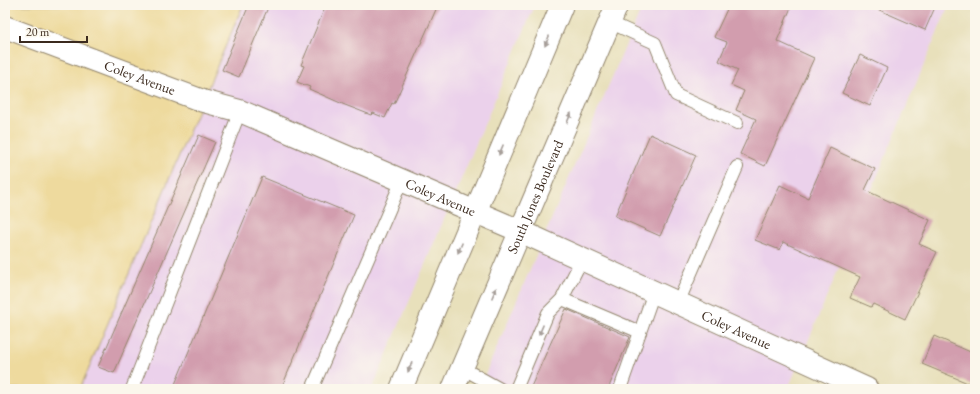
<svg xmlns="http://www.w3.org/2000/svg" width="980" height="394" font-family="'EB Garamond',serif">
<rect width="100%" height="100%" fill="#fbf7ec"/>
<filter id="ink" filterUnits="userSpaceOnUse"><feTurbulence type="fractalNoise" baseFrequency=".025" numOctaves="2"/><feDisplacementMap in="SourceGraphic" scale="8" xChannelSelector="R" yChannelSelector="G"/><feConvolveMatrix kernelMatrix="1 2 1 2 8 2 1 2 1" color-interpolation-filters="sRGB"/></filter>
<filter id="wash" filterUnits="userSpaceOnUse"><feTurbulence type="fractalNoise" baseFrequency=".012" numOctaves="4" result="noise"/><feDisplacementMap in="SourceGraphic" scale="16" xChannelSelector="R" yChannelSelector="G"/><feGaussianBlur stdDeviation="0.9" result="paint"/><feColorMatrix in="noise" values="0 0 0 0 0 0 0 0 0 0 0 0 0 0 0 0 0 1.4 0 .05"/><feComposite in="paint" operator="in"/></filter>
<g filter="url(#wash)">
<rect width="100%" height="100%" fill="#e8e0bb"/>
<g fill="#ebd1eb">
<path d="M 243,5 L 535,5 L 372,389 L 80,389 Z"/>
<path d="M 643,5 L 949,5 L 788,389 L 479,389 Z"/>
</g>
<path fill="#eeda9e" stroke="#94825e" d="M 5,5 L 243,5 L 80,389 L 5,389 Z"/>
<g id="blocks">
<g fill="#d29dae">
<path d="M 249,5 L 269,5 L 239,77 L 222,70 Z"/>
<path d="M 326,5 L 438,5 L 394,104 L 392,103 L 385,118 L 373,113 L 371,115 L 345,105 L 309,89 L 310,87 L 297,82 L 304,66 L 301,65 Z"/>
<path d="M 729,5 L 792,5 L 777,41 L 814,58 L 765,166 L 740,154 L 756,119 L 736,110 L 744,91 L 731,85 L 738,70 L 719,61 L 727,42 L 714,37 Z"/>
<path d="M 868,5 L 936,5 L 925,30 Z"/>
<path d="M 860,55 L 887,68 L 870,106 L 842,93 Z"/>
<path d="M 650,134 L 696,155 L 660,236 L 615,216 Z"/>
<path d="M 199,135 L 215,142 L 114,373 L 98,367 Z"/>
<path d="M 830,148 L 875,169 L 865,190 L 930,220 L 919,244 L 937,252 L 905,319 L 873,304 L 871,307 L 850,298 L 860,277 L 783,242 L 780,250 L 755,240 L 780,185 L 808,198 Z"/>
<path d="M 262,177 L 354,215 L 281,389 L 173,389 Z"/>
<path d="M 566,309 L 630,337 L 608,389 L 530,389 Z"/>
<path d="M 934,336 L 975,354 L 975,386 L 922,364 Z"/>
</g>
</g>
</g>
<g filter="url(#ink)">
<use href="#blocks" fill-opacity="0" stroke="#92856c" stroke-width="1"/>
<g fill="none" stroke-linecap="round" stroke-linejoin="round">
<defs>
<g id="lane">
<path d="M 609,22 L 655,43 L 676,95 L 737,123"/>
<path d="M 562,299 L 640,332"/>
<path d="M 678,303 L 737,167"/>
<path d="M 462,368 L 500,389"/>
<path d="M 132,389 L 240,111"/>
<path d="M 312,389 L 402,180"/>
<path d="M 516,389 L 548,313 L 562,299 L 582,259"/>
<path d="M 620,389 L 654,292"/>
</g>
<g id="street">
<path id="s1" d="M 5,27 L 203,101 L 240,111 L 520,231 L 867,389"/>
</g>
<g id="primary">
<path d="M 401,389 L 562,5"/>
<path id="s2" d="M 453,389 L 617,5"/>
</g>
</defs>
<use href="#lane" stroke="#92856c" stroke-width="14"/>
<use href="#street" stroke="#92856c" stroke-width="24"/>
<use href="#primary" stroke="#92856c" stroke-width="24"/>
<use href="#lane" stroke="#fff" stroke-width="12"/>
<use href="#street" stroke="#fff" stroke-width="22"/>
<use href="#primary" stroke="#fff" stroke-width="22"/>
</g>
<defs><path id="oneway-solid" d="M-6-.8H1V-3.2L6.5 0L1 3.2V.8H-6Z"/></defs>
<g fill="#a79f9a">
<use href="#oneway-solid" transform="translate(547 41) rotate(113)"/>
<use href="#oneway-solid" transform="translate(569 118) rotate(-67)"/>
<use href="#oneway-solid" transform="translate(501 150) rotate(113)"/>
<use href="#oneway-solid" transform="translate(460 248) rotate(113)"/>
<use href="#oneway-solid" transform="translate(494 293) rotate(-67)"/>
<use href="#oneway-solid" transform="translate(541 330) rotate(113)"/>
<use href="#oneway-solid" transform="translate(410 367) rotate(113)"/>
</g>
</g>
<g text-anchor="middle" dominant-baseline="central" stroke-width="3" stroke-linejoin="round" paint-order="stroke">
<g font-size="14" fill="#3b2a1e" stroke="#fbf7ec">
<text stroke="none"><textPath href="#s1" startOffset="144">Coley Avenue</textPath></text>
<text stroke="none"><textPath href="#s1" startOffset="468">Coley Avenue</textPath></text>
<text stroke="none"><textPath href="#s2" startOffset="209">South Jones Boulevard</textPath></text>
<text stroke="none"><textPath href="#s1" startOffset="792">Coley Avenue</textPath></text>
</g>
</g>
<rect width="980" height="394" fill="none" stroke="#fbf7ec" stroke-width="20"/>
<path d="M20 36v6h67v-6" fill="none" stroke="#3b2a1e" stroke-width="2"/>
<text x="26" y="36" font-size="12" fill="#3b2a1e" stroke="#fbf7ec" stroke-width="3" paint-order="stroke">20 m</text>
</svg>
